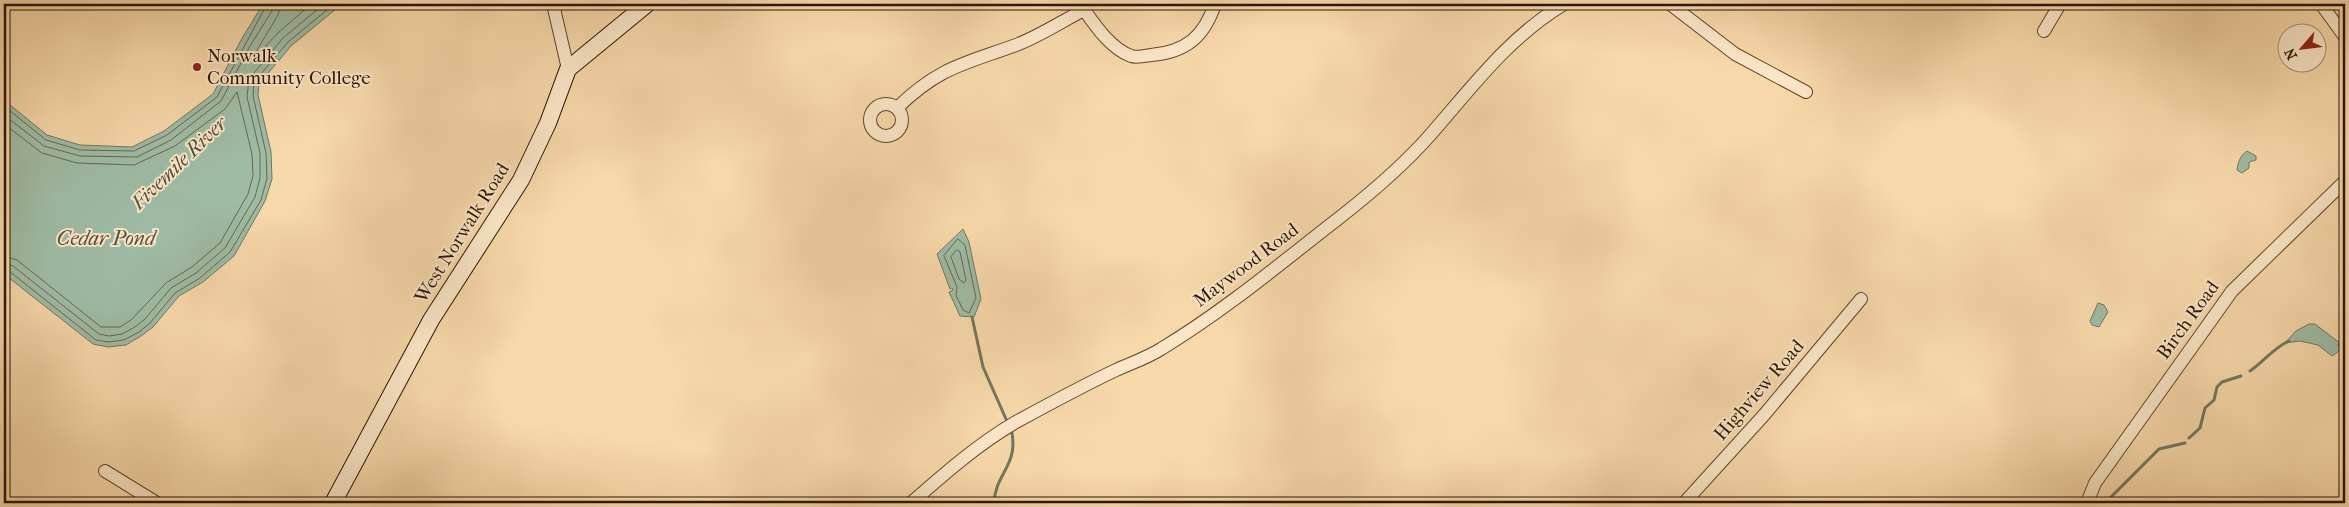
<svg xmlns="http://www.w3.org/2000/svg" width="2349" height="507" font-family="'IM FELL French Canon',serif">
<rect width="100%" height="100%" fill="#f7d8a9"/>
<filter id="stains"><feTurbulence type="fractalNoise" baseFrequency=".004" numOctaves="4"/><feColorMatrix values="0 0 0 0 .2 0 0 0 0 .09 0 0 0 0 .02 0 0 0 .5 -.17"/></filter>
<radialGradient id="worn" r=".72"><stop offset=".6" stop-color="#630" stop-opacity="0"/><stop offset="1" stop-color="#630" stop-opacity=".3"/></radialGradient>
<g fill="#9ebba4" stroke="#707862">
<path d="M 263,4 L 342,4 L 291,46 L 259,84 L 258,95 L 271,152 L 272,179 L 265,201 L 234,256 L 203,282 L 179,296 L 153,327 L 141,336 L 126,345 L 108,347 L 93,344 L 4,274 L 4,100 L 47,135 L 80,145 L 132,147 L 164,131 L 213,94 L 241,40 Z"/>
<path d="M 2247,151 L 2256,156 L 2256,160 L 2249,162 L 2249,168 L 2242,173 L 2237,170 C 2238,162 2240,156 2247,151 Z"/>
<path d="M 963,229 L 969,242 L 981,299 L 974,317 L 960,316 L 949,292 L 953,290 L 952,288 L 950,289 L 937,254 Z"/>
<path d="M 2098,303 L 2104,305 L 2108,312 L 2099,327 L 2092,325 L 2090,321 Z"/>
<path d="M 2309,324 L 2315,324 L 2345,347 L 2332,356 L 2318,345 L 2300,341 L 2285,343 L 2296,331 Z"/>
</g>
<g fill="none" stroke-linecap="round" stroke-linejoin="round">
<g stroke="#656852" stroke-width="1">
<path d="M 281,4 L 278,15 L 257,50 L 258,54 L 279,32 L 311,4"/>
<path d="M 4,106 L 46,140 L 80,150 L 134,151 L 167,135 L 217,97 L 267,4"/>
<path d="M 4,115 L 44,146 L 80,156 L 137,157 L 171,140 L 221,101 L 250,46 L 272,11 L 273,4"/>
<path d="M 4,124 L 42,153 L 77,163 L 134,165 L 175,146 L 225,109 L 237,92 L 252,154 L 253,176 L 248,194 L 220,243 L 192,267 L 166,283 L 131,320 L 120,327 L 101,327 L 17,260 L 4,256"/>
<path d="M 958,239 L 965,245 L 976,298 L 969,313 L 963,310 L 956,295 L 957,287 L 944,256 Z"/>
<path d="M 957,250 L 960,252 L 966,280 L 964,283 L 959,279 L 951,257 Z"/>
<path d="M 4,263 L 13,266 L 99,334 L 109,336 L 122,334 L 135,327 L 145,319 L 171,288 L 196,273 L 225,248 L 255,197 L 260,178 L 260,153 L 247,97 L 249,79 L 283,38 L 324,4"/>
<path d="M 4,270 L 9,271 L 96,340 L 108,342 L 124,340 L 139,332 L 150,323 L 175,293 L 200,278 L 230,252 L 261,200 L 267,178 L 266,153 L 253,96 L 254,82 L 288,42 L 334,4"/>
</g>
<g stroke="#707862" stroke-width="3">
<path d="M 972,317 L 983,367 L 1006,419"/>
<path d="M 2339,345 L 2343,346 L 2345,343"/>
<path d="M 2250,371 C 2263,362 2275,347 2289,341"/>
<path d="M 2189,438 L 2200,428 L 2205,408 L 2214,400 L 2217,387 L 2222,382 L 2241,376"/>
<path d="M 994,503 C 995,474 1018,466 1012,433"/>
<path d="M 2099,503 L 2110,498 L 2159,449 L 2185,443"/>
</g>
<defs>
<g id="minor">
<path d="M 553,4 L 568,69"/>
<path d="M 1080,4 C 1093,22 1109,48 1131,56 C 1136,58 1145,56 1151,55 C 1186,52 1204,37 1215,4"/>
<path d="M 1670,4 L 1735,54 L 1806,92"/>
<path d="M 2321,4 L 2345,37"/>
<path d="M 2044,31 L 2060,4"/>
<circle cx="886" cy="120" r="16"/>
<path d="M 897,108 C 939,67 964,64 1016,45 C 1040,36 1062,21 1084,10"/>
<path d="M 105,471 L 157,503"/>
<path d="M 911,503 C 944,474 978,444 1016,422 C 1049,404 1082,386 1116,370 C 1131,363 1147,358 1161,349 C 1224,311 1281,263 1339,218 C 1371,193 1404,165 1431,134 C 1473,86 1509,37 1564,4"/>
<path d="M 1684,503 L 1764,415 L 1861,299"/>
<path d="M 2087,503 L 2095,483 L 2232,291 L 2345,181"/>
</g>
<path id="secondary" d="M 333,503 L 431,320 L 521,180 L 548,123 L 568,69 L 647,4"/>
</defs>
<use href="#minor" stroke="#5f452a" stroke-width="14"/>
<use href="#secondary" stroke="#2c1400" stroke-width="18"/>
<use href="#minor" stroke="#fae6c7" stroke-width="12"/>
<use href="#secondary" stroke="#fae6c7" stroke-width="16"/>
</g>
<circle fill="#8f2418" stroke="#fae6c7" stroke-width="2" cx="197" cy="67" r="5"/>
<g text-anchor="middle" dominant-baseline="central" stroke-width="4" stroke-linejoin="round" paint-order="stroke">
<g font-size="19" fill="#2c1400" stroke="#fae6c7" text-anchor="start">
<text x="207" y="56">Norwalk<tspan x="207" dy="22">Community College</tspan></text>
</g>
<g font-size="19" fill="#2c1400" stroke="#fae6c7">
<text transform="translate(462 233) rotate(-58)">West Norwalk Road</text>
<text transform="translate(1246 265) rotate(-37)">Maywood Road</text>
<text transform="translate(2188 320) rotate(-54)">Birch Road</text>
<text transform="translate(1759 390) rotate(-49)">Highview Road</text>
</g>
<g font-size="20" font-style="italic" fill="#544e39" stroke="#fae6c7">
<text transform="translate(179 163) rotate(-44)">Fivemile River</text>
<text x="106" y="238">Cedar Pond</text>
</g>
</g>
<rect width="2349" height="507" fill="none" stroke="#f7d8a9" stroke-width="20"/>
<rect x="5" y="5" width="2339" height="497" fill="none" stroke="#2c1400" stroke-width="2.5"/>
<rect x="10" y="10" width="2329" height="487" fill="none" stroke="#2c1400"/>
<g transform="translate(2302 48) rotate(242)"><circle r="24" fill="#fae6c7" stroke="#a89277"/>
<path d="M0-4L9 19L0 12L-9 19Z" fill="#8f2418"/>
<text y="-8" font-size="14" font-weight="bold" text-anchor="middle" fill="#2c1400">N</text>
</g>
<rect width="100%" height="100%" filter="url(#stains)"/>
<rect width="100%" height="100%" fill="url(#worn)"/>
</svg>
